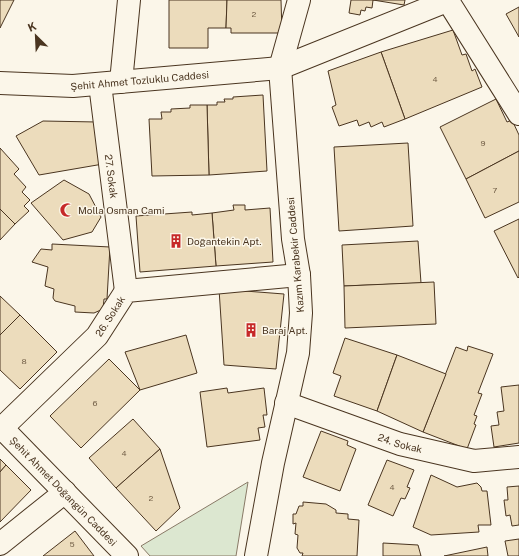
<svg xmlns="http://www.w3.org/2000/svg" width="519" height="556" font-family="'Public Sans',sans-serif">
<rect width="100%" height="100%" fill="#fbf6e9"/>
<path fill="#dce7d0" stroke="#887966" d="M 248,482 L 236,556 L 150,556 L 141,546 Z"/>
<g fill="#ecdcbc" stroke="#4a3520">
<path d="M 0,0 L 14,0 L 0,28 Z"/>
<path d="M 169,0 L 227,0 L 226,28 L 208,28 L 208,48 L 169,48 Z"/>
<path d="M 227,0 L 281,0 L 282,33 L 231,33 L 231,28 L 226,28 Z"/>
<path d="M 351,0 L 405,0 L 404,5 L 373,0 L 372,8 L 366,7 L 365,11 L 361,10 L 360,15 L 349,13 Z"/>
<path d="M 519,7 L 519,37 L 506,14 Z"/>
<path d="M 453,30 L 462,55 L 466,54 L 472,71 L 475,69 L 482,87 L 405,119 L 381,52 Z"/>
<path d="M 381,52 L 405,119 L 384,127 L 382,122 L 371,127 L 369,122 L 359,126 L 357,120 L 339,126 L 332,107 L 336,105 L 328,71 Z"/>
<path d="M 263,95 L 267,171 L 209,175 L 207,105 L 217,105 L 217,102 L 225,102 L 224,99 L 233,99 L 233,97 Z"/>
<path d="M 496,99 L 507,122 L 512,120 L 519,135 L 519,151 L 466,179 L 440,127 Z"/>
<path d="M 190,105 L 207,105 L 209,175 L 152,176 L 149,119 L 162,119 L 161,112 L 171,112 L 171,109 L 190,108 Z"/>
<path d="M 43,121 L 97,122 L 103,164 L 39,175 L 16,136 Z"/>
<path d="M 408,143 L 413,226 L 339,231 L 334,147 Z"/>
<path d="M 0,148 L 19,169 L 14,174 L 26,187 L 22,192 L 30,200 L 24,206 L 29,211 L 15,224 L 0,209 Z"/>
<path d="M 519,151 L 519,202 L 485,218 L 466,179 Z"/>
<path d="M 64,180 L 89,194 L 101,217 L 92,232 L 63,240 L 31,203 Z"/>
<path d="M 233,205 L 245,205 L 245,210 L 270,208 L 273,262 L 216,266 L 212,213 L 234,210 Z"/>
<path d="M 0,209 L 15,224 L 0,240 Z"/>
<path d="M 192,212 L 192,215 L 212,213 L 216,266 L 140,272 L 136,216 Z"/>
<path d="M 519,219 L 519,277 L 518,278 L 494,231 Z"/>
<path d="M 418,241 L 421,283 L 344,286 L 342,245 Z"/>
<path d="M 52,244 L 110,247 L 107,299 L 104,299 L 103,309 L 94,313 L 75,312 L 75,306 L 55,301 L 53,298 L 54,289 L 45,286 L 48,267 L 32,262 L 41,249 L 52,250 Z"/>
<path d="M 434,282 L 436,324 L 345,328 L 344,286 Z"/>
<path d="M 219,289 L 284,294 L 276,369 L 224,365 Z"/>
<path d="M 0,296 L 20,315 L 0,335 Z"/>
<path d="M 20,315 L 57,352 L 20,389 L 0,370 L 0,335 Z"/>
<path d="M 186,335 L 197,373 L 140,390 L 125,352 Z"/>
<path d="M 345,338 L 397,355 L 377,411 L 334,396 L 341,376 L 333,373 Z"/>
<path d="M 468,346 L 493,354 L 478,393 L 482,394 L 474,415 L 477,416 L 474,424 L 476,425 L 467,449 L 423,432 L 456,347 L 467,351 Z"/>
<path d="M 397,355 L 446,374 L 423,432 L 377,411 Z"/>
<path d="M 109,359 L 140,390 L 81,448 L 50,416 Z"/>
<path d="M 519,385 L 519,443 L 494,447 L 491,426 L 499,425 L 497,412 L 504,411 L 501,387 Z"/>
<path d="M 227,388 L 228,393 L 264,388 L 267,415 L 263,415 L 265,427 L 258,428 L 260,440 L 207,447 L 200,392 Z"/>
<path d="M 133,419 L 160,449 L 116,488 L 89,458 Z"/>
<path d="M 321,431 L 348,441 L 347,445 L 356,449 L 340,491 L 303,477 Z"/>
<path d="M 160,449 L 180,508 L 156,531 L 116,488 Z"/>
<path d="M 0,459 L 6,465 L 0,472 Z"/>
<path d="M 387,460 L 414,470 L 407,487 L 410,488 L 405,499 L 401,498 L 393,516 L 368,505 Z"/>
<path d="M 6,465 L 31,490 L 0,522 L 0,472 Z"/>
<path d="M 431,475 L 457,487 L 477,483 L 481,487 L 482,491 L 487,491 L 491,525 L 478,525 L 479,532 L 431,535 L 413,527 Z"/>
<path d="M 519,486 L 519,525 L 512,526 L 510,515 L 506,516 L 504,500 L 508,500 L 507,487 Z"/>
<path d="M 303,502 L 326,504 L 336,510 L 336,513 L 348,514 L 348,519 L 359,520 L 357,556 L 302,556 L 303,553 L 300,553 L 297,548 L 298,535 L 295,534 L 296,523 L 293,524 L 293,514 L 296,514 L 299,506 L 303,506 Z"/>
<path d="M 75,531 L 94,556 L 43,556 Z"/>
<path d="M 519,539 L 519,556 L 508,556 L 505,541 Z"/>
<path d="M 383,543 L 418,545 L 421,556 L 383,556 Z"/>
<path d="M 487,547 L 488,556 L 444,556 Z"/>
</g>
<g fill="none" stroke-linecap="round" stroke-linejoin="round">
<defs>
<g id="minor">
<path d="M 448,1 L 519,114"/>
<path d="M 121,82 L 129,0"/>
<path id="s1" d="M 0,83 L 73,86 L 280,68 L 449,0"/>
<path id="s2" d="M 100,84 L 126,291"/>
<path id="s3" d="M 286,403 L 400,444 L 474,461 L 519,457"/>
<path id="s4" d="M 0,426 L 127,556"/>
<path id="s5" d="M 2,428 L 97,336 L 126,291 L 299,275"/>
<path d="M 0,544 L 65,492"/>
<path d="M 256,556 L 273,463 L 298,353 L 301,313 L 299,275 L 293,239 L 280,68 L 299,0"/>
</g>
</defs>
<use href="#minor" stroke="#4a3520" stroke-width="24"/>
<use href="#minor" stroke="#fbf6e9" stroke-width="22"/>
</g>
<defs>
<symbol id="mosque-bare" viewBox="-9 -9 18 18"><path d="M3.5-4.9A6 6 0 1 0 3.5 4.9A5 5 0 1 1 3.5-4.9Z" fill="#c62828" stroke="#fbf6e9" stroke-width="2.5" paint-order="stroke"/></symbol>
<symbol id="building-bare" viewBox="-9 -9 18 18"><path d="M-4-6H4V6H1V3H-1V6H-4ZM-2.5-4.3h1.7v1.8h-1.7ZM.8-4.3h1.7v1.8H.8ZM-2.5-1h1.7V.8h-1.7ZM.8-1h1.7V.8H.8Z" fill="#c62828" stroke="#fbf6e9" stroke-width="2.5" paint-order="stroke"/></symbol>
</defs>
<g fill-rule="evenodd">
<use href="#mosque-bare" x="57" y="200" width="20" height="20"/>
<use href="#building-bare" x="166" y="231" width="20" height="20"/>
<use href="#building-bare" x="241" y="320" width="20" height="20"/>
</g>
<g text-anchor="middle" dominant-baseline="central" stroke-width="3" stroke-linejoin="round" paint-order="stroke">
<g font-size="8" fill="#725f47">
<text x="254" y="14">2</text>
<text x="435" y="79">4</text>
<text x="483" y="143">9</text>
<text x="495" y="190">7</text>
<text x="24" y="361">8</text>
<text x="95" y="403">6</text>
<text x="124" y="453">4</text>
<text x="392" y="487">4</text>
<text x="151" y="498">2</text>
<text x="72" y="544">5</text>
</g>
<g font-size="10" fill="#4a3520" stroke="#fbf6e9">
<text stroke="none"><textPath href="#s1" startOffset="140">Şehit Ahmet Tozluklu Caddesi</textPath></text>
<text stroke="none"><textPath href="#s2" startOffset="93">27. Sokak</textPath></text>
<text transform="translate(295 255) rotate(-95)">Kazım Karabekir Caddesi</text>
<text stroke="none"><textPath href="#s5" startOffset="156">26. Sokak</textPath></text>
<text stroke="none"><textPath href="#s3" startOffset="121">24. Sokak</textPath></text>
<text stroke="none"><textPath href="#s4" startOffset="91">Şehit Ahmet Doğangün Caddesi</textPath></text>
</g>
<g font-size="10" fill="#4a3520" stroke="#fbf6e9" text-anchor="start">
<text x="78" y="210">Molla Osman Cami</text>
<text x="187" y="241">Doğantekin Apt.</text>
<text x="262" y="330">Baraj Apt.</text>
</g>
</g>
<g transform="translate(36 36) rotate(336)" stroke="#fbf6e9" stroke-width="3" paint-order="stroke">
<path d="M0-3L7 15L0 10L-7 15Z" fill="#4a3520"/>
<text y="-6" font-size="11" font-weight="bold" text-anchor="middle" fill="#4a3520">K</text>
</g>
</svg>
